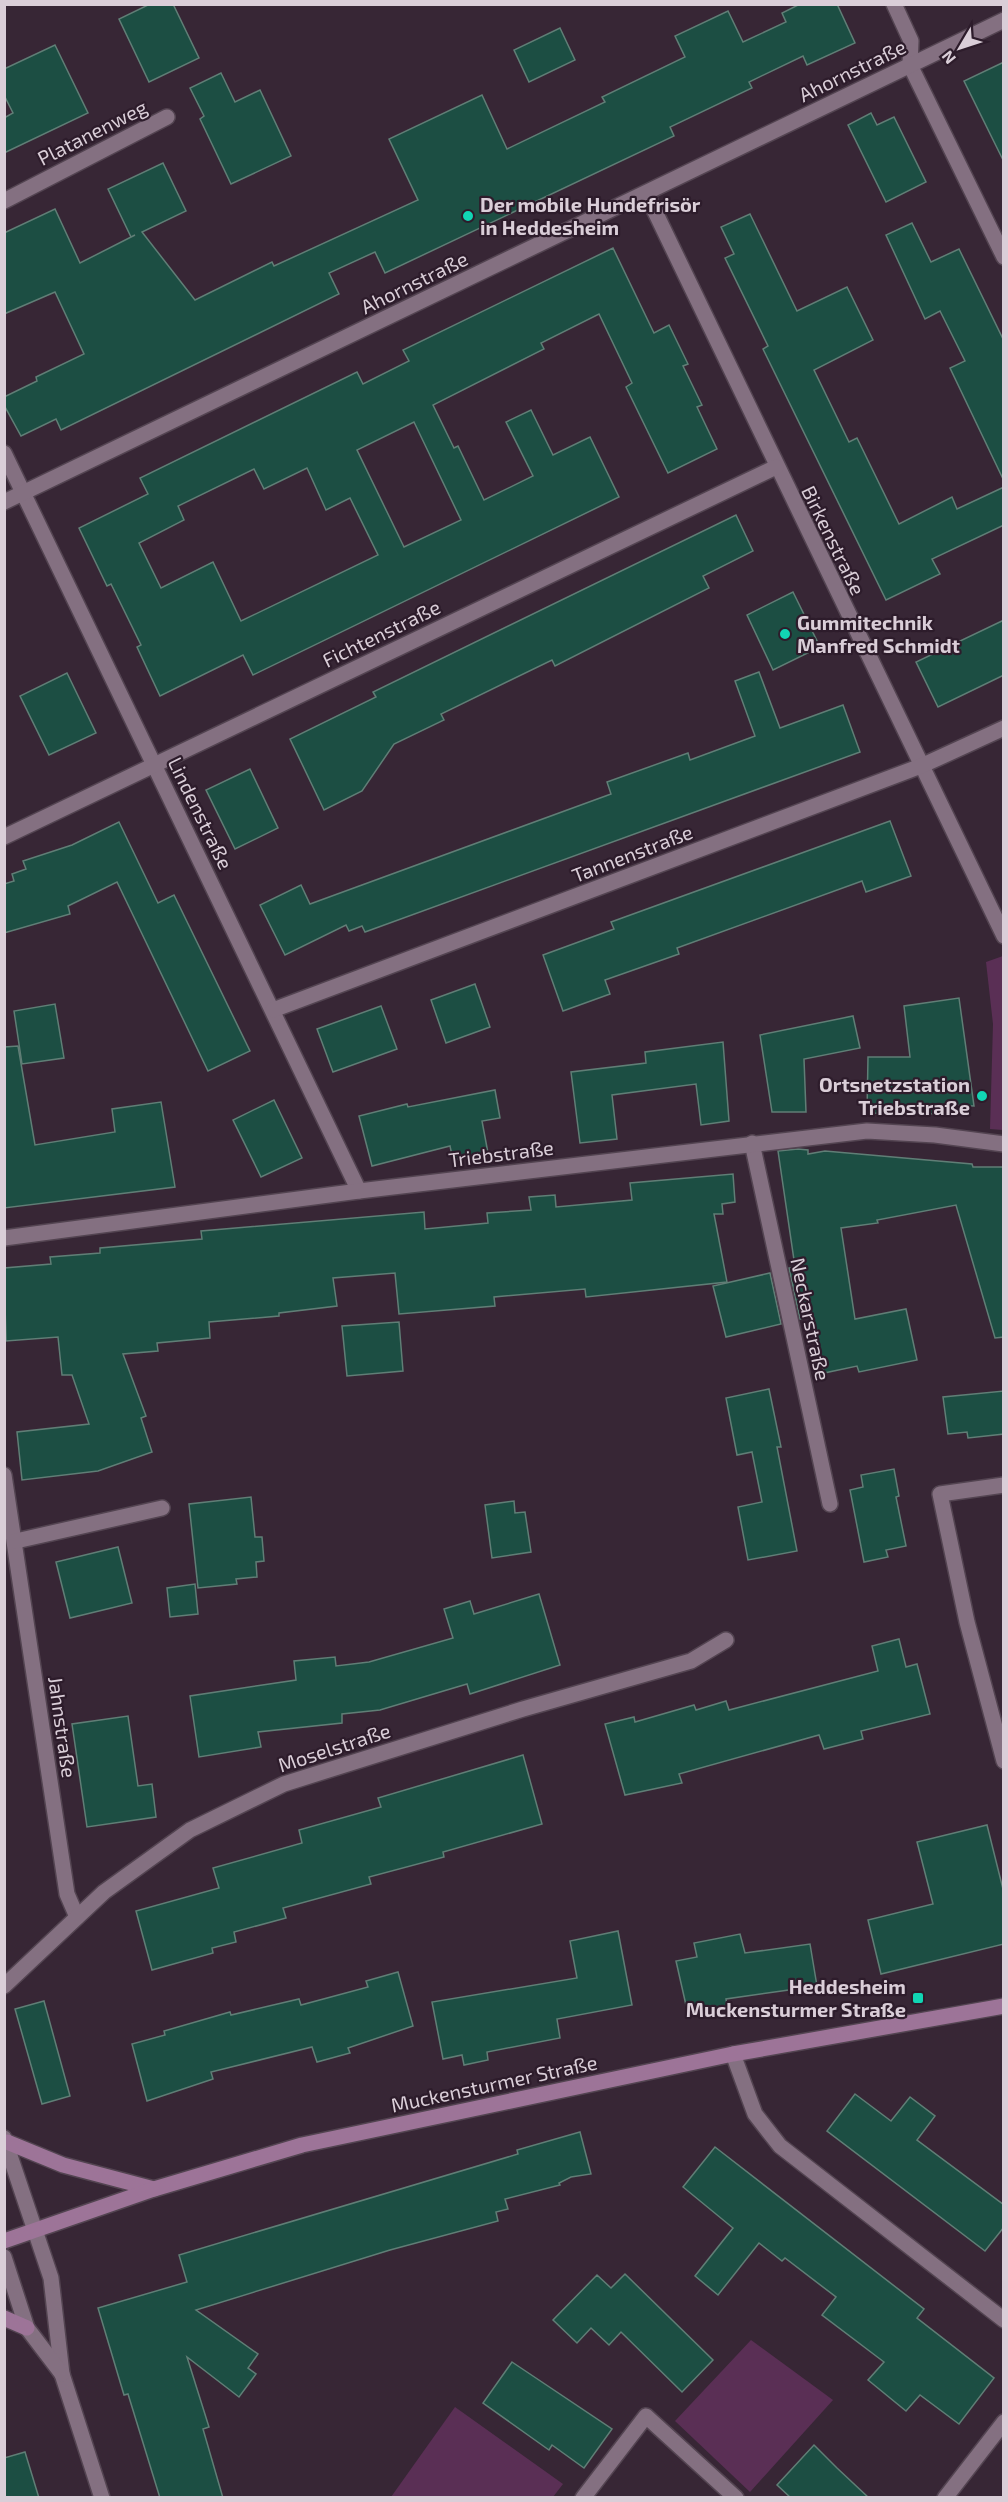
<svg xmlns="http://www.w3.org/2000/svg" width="1008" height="2502" font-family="'Exo 2',sans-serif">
<rect width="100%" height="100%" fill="#372635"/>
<g fill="#5a2f55">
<path d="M 1003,956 L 1004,956 L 1003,1130 L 990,1129 L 993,1024 L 986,962 Z"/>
<path d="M 751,2340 L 833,2400 L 750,2492 L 675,2421 Z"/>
<path d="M 455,2407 L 563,2484 L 553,2497 L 391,2497 Z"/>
</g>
<g fill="#1c4e43" stroke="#607e76" stroke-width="1.5" fill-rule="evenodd">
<path d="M 150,4 L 173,4 L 199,58 L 149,82 L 119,19 Z"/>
<path d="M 800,4 L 837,4 L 855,43 L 807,65 L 803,56 L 749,82 L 752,88 L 670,127 L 674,136 L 385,273 L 375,252 L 329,273 L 339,294 L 61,430 L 56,419 L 21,436 L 4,405 L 4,397 L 37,381 L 36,377 L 84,354 L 55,292 L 4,314 L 4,233 L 55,209 L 80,263 L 135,235 L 131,237 L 108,189 L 163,163 L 186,211 L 142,232 L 195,300 L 272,262 L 274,266 L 418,200 L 389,139 L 482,95 L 507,149 L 605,102 L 602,97 L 685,57 L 675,36 L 728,11 L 743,42 L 786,22 L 782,13 Z"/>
<path d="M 560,28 L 575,60 L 529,82 L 514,50 Z"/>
<path d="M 55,45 L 88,113 L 4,153 L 4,118 L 13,113 L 4,95 L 4,69 Z"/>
<path d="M 1004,62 L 1004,162 L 964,81 Z"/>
<path d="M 221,73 L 235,102 L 260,90 L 291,156 L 231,184 L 200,119 L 204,116 L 190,88 Z"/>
<path d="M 871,113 L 877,125 L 894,117 L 926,182 L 886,202 L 848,125 Z"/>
<path d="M 750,214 L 797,311 L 847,287 L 873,340 L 814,370 L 849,442 L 857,438 L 899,524 L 952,497 L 957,509 L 1004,487 L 1004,525 L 932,559 L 940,574 L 886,600 L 763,349 L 768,346 L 725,258 L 734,254 L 721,227 Z"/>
<path d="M 912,223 L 931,262 L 959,249 L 1004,341 L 1004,481 L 950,368 L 965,361 L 940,311 L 925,319 L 886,235 Z"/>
<path d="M 613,248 L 654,333 L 669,325 L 688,364 L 683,366 L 702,405 L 697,407 L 717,449 L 668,473 L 626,387 L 632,383 L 599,314 L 541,343 L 544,349 L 433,405 L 454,448 L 458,446 L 484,500 L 533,476 L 506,422 L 531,410 L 553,455 L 590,437 L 619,497 L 253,675 L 243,655 L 160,696 L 137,647 L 141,645 L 111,584 L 107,586 L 79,528 L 148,494 L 140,478 L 357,372 L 363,384 L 409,361 L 403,350 ZM 414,422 L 461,520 L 404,547 L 357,450 ZM 307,468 L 326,510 L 350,498 L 378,555 L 241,621 L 213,562 L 161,588 L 139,543 L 184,520 L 178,506 L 254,469 L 264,489 Z"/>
<path d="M 736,515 L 753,551 L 703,576 L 709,588 L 555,666 L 552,660 L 441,714 L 444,720 L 394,744 L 362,791 L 324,810 L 290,739 L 376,697 L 373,692 Z"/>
<path d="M 793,592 L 820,647 L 773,670 L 747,615 Z"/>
<path d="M 1004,620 L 1004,675 L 938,707 L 916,662 Z"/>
<path d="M 759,672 L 780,728 L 843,705 L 860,752 L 365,932 L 362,926 L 349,931 L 346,925 L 285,955 L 260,905 L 301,885 L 310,904 L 611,794 L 607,782 L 688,753 L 690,760 L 755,736 L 735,681 Z"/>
<path d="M 67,673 L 96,733 L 49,755 L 20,696 Z"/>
<path d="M 250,769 L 278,828 L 235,849 L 206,790 Z"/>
<path d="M 890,821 L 911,876 L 866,892 L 862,881 L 677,948 L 679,954 L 605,980 L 610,994 L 563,1011 L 543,955 L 614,929 L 611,922 Z"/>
<path d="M 119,822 L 158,903 L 174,895 L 250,1051 L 208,1071 L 117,882 L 68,906 L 70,914 L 4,933 L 4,884 L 14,881 L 12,874 L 26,869 L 23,861 L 72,845 Z"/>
<path d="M 475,984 L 490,1027 L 446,1043 L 431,1000 Z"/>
<path d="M 959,998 L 974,1106 L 949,1105 L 949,1114 L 867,1113 L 868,1057 L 910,1057 L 904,1006 Z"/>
<path d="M 55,1004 L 64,1058 L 22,1064 L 14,1011 Z"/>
<path d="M 381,1006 L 397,1049 L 333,1072 L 317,1029 Z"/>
<path d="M 853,1016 L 860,1048 L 804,1059 L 806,1112 L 772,1112 L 760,1035 Z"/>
<path d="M 723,1042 L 729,1121 L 701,1125 L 696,1084 L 612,1095 L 617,1139 L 580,1143 L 571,1072 L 646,1063 L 645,1052 Z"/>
<path d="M 18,1046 L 35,1145 L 115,1132 L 112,1109 L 161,1102 L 175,1187 L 4,1208 L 4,1047 Z"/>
<path d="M 495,1090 L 500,1118 L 482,1121 L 488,1153 L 453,1160 L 450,1146 L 372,1166 L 359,1116 L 407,1104 L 408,1107 Z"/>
<path d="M 274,1100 L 302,1158 L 261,1177 L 233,1120 Z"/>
<path d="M 798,1149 L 808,1150 L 808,1154 L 825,1151 L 972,1164 L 973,1167 L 1004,1167 L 1004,1337 L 995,1338 L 956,1205 L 877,1220 L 878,1223 L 841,1228 L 855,1319 L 906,1309 L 917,1360 L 859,1372 L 857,1366 L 824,1373 L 812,1316 L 800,1319 L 789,1268 L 795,1267 L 778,1151 Z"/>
<path d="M 733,1174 L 735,1202 L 722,1204 L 723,1214 L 714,1214 L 727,1282 L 586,1297 L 585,1289 L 494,1297 L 495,1306 L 399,1314 L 395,1273 L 333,1278 L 337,1306 L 279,1313 L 279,1316 L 209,1322 L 210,1338 L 157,1343 L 158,1351 L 123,1354 L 146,1416 L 141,1418 L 152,1452 L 98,1471 L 22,1480 L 17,1432 L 89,1424 L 72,1375 L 62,1375 L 58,1337 L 6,1341 L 4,1268 L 51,1264 L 50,1257 L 100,1253 L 100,1248 L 202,1239 L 201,1231 L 424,1212 L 425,1229 L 488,1223 L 487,1213 L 531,1210 L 529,1197 L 555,1195 L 556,1207 L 632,1200 L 630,1183 Z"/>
<path d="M 770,1273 L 781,1324 L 726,1337 L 713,1286 Z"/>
<path d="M 399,1322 L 403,1371 L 347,1376 L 342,1326 Z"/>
<path d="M 769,1389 L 781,1447 L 777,1447 L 797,1551 L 748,1560 L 738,1507 L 762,1502 L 752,1452 L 737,1455 L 726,1398 Z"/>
<path d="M 1004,1391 L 1004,1434 L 968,1438 L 967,1432 L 948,1434 L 943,1397 Z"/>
<path d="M 894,1469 L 899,1496 L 896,1497 L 906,1546 L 886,1550 L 888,1557 L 864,1562 L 850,1490 L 863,1487 L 861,1475 Z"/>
<path d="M 251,1497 L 255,1537 L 262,1537 L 264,1561 L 256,1562 L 257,1577 L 236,1579 L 237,1584 L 198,1588 L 189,1504 Z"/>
<path d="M 514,1501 L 515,1513 L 525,1512 L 531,1552 L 492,1558 L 485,1505 Z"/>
<path d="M 118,1547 L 132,1603 L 70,1618 L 56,1562 Z"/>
<path d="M 195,1584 L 198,1614 L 170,1617 L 167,1588 Z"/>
<path d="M 539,1594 L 560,1665 L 470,1694 L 467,1684 L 380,1710 L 342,1714 L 342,1723 L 258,1732 L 261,1747 L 199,1757 L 190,1696 L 296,1680 L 294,1661 L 335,1657 L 336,1666 L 369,1662 L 453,1638 L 444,1609 L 470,1601 L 474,1614 Z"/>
<path d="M 899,1639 L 906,1667 L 917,1664 L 930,1714 L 861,1731 L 863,1739 L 824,1749 L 819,1735 L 679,1774 L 682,1783 L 625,1795 L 605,1724 L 634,1717 L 635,1722 L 694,1705 L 696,1710 L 726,1701 L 729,1710 L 878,1671 L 872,1646 Z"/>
<path d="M 128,1716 L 138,1786 L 152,1784 L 156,1817 L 87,1827 L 72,1724 Z"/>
<path d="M 523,1755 L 542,1824 L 443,1852 L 444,1857 L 369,1877 L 371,1884 L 283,1908 L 286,1918 L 234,1932 L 236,1942 L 212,1948 L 213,1953 L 152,1970 L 136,1911 L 219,1888 L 213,1868 L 302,1843 L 299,1830 L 381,1807 L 378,1798 Z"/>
<path d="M 987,1825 L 1004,1893 L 1004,1944 L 881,1974 L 868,1920 L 933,1904 L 917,1842 Z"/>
<path d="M 618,1931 L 632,2005 L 557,2019 L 560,2038 L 487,2052 L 488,2060 L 464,2065 L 462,2055 L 443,2059 L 432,2002 L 577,1978 L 570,1941 Z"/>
<path d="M 740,1934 L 745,1953 L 810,1944 L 817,1986 L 726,1999 L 727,2006 L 688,2014 L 676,1961 L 697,1957 L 694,1943 Z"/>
<path d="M 398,1972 L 413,2026 L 348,2048 L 350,2053 L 317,2062 L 312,2047 L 211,2072 L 213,2079 L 147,2101 L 132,2044 L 165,2035 L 164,2031 L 230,2012 L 231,2015 L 299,1999 L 301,2005 L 368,1987 L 366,1981 Z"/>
<path d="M 44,2001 L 70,2096 L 42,2104 L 15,2009 Z"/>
<path d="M 855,2094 L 891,2121 L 910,2097 L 935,2116 L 917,2140 L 1004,2205 L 1004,2227 L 985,2251 L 827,2131 Z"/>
<path d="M 580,2132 L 591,2174 L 571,2177 L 559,2183 L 560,2185 L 505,2199 L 508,2209 L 496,2212 L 498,2221 L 390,2250 L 196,2310 L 258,2354 L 248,2368 L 256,2374 L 239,2397 L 187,2357 L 209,2427 L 203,2429 L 223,2498 L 160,2498 L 128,2394 L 124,2395 L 98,2308 L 187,2282 L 179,2255 L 518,2154 L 517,2150 Z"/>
<path d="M 715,2147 L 924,2309 L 917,2318 L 994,2378 L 959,2424 L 920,2395 L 906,2411 L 868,2380 L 884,2362 L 822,2315 L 836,2297 L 785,2258 L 782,2261 L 759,2243 L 718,2295 L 695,2276 L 733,2228 L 683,2187 Z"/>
<path d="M 625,2274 L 713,2360 L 682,2392 L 621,2332 L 609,2345 L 591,2328 L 577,2343 L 553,2320 L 597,2275 L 611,2288 Z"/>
<path d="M 512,2362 L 612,2429 L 584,2468 L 552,2445 L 549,2450 L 483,2403 Z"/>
<path d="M 814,2445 L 837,2468 L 869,2498 L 791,2498 L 777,2485 Z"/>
<path d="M 25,2452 L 39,2498 L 4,2498 L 4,2458 Z"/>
</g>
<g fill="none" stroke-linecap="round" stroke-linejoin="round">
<defs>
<g id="minor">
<path d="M 894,4 L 911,41 L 910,65 L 1004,257"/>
<path d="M 646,193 L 1004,936"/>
<path d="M 4,201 L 167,117"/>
<path d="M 4,453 L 359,1191"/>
<path d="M 4,502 L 1004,20"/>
<path d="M 4,837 L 776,467"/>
<path d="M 273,1010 L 921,766 L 1004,728"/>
<path d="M 752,1143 L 830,1504"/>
<path d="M 4,1238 L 359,1191 L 867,1131 L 935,1135 L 1004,1144"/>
<path d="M 4,1475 L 67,1894 L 77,1917"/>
<path d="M 1004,1485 L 940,1494 L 967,1622 L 1004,1761"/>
<path d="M 16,1541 L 162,1508"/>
<path d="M 4,1986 L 104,1892 L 190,1830 L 284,1784 L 523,1709 L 691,1661 L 726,1640"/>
<path d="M 733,2054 L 755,2114 L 780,2146 L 1004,2320"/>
<path d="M 4,2138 L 51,2278 L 62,2374 L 102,2498"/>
<path d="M 4,2257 L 27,2328 L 62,2374"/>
<path d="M 583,2498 L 646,2416 L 736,2498"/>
<path d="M 945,2498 L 1004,2422"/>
</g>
<g id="secondary">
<path d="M 7,2142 L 63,2165 L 154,2189"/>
<path d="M 4,2241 L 154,2189 L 302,2145 L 733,2054 L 1004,2006"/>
<path d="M 4,2318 L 27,2328"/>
</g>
</defs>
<use href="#minor" stroke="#534451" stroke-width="18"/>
<use href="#secondary" stroke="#534451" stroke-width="18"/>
<use href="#minor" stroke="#847081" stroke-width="15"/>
<use href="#secondary" stroke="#9d7498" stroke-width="15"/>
</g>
<g fill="#11d5b4" stroke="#2d1c2b" stroke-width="2">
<circle cx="468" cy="216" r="6"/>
<circle cx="785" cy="634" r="6"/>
<circle cx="982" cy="1096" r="6"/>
<rect x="912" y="1992" width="12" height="12" rx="3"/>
</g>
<g text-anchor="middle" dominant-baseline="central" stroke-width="4.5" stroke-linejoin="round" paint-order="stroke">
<g font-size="20" fill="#daced8" stroke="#2d1c2b">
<text transform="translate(852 70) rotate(-26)">Ahornstraße</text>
<text transform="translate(92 132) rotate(-27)">Platanenweg</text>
<text transform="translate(414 282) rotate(-26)">Ahornstraße</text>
<text transform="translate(834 540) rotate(64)">Birkenstraße</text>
<text transform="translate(381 633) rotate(-26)">Fichtenstraße</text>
<text transform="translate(201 813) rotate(64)">Lindenstraße</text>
<text transform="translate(632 853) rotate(-21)">Tannenstraße</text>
<text transform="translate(501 1153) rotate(-7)">Triebstraße</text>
<text transform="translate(811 1319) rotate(78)">Neckarstraße</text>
<text transform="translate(63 1727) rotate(82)">Jahnstraße</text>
<text transform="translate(334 1747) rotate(-18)">Moselstraße</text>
<text transform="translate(494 2083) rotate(-12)">Muckensturmer Straße</text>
</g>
<g font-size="20" font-weight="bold" fill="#daced8" stroke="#2d1c2b" text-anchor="start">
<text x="480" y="204">Der mobile Hundefrisör<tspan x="480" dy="23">in Heddesheim</tspan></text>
<text x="797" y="622">Gummitechnik<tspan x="797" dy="23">Manfred Schmidt</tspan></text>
<text x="970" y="1084" text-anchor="end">Ortsnetzstation<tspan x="970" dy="23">Triebstraße</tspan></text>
<text x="906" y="1986" text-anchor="end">Heddesheim<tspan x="906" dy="23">Muckensturmer Straße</tspan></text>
</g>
</g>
<rect width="1008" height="2502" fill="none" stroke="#daced8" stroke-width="12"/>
<g transform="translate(960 48) rotate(231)" stroke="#2d1c2b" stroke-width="4.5" paint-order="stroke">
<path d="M0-4.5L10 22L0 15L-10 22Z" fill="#daced8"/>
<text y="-9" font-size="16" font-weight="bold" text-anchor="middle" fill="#daced8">N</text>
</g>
</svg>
